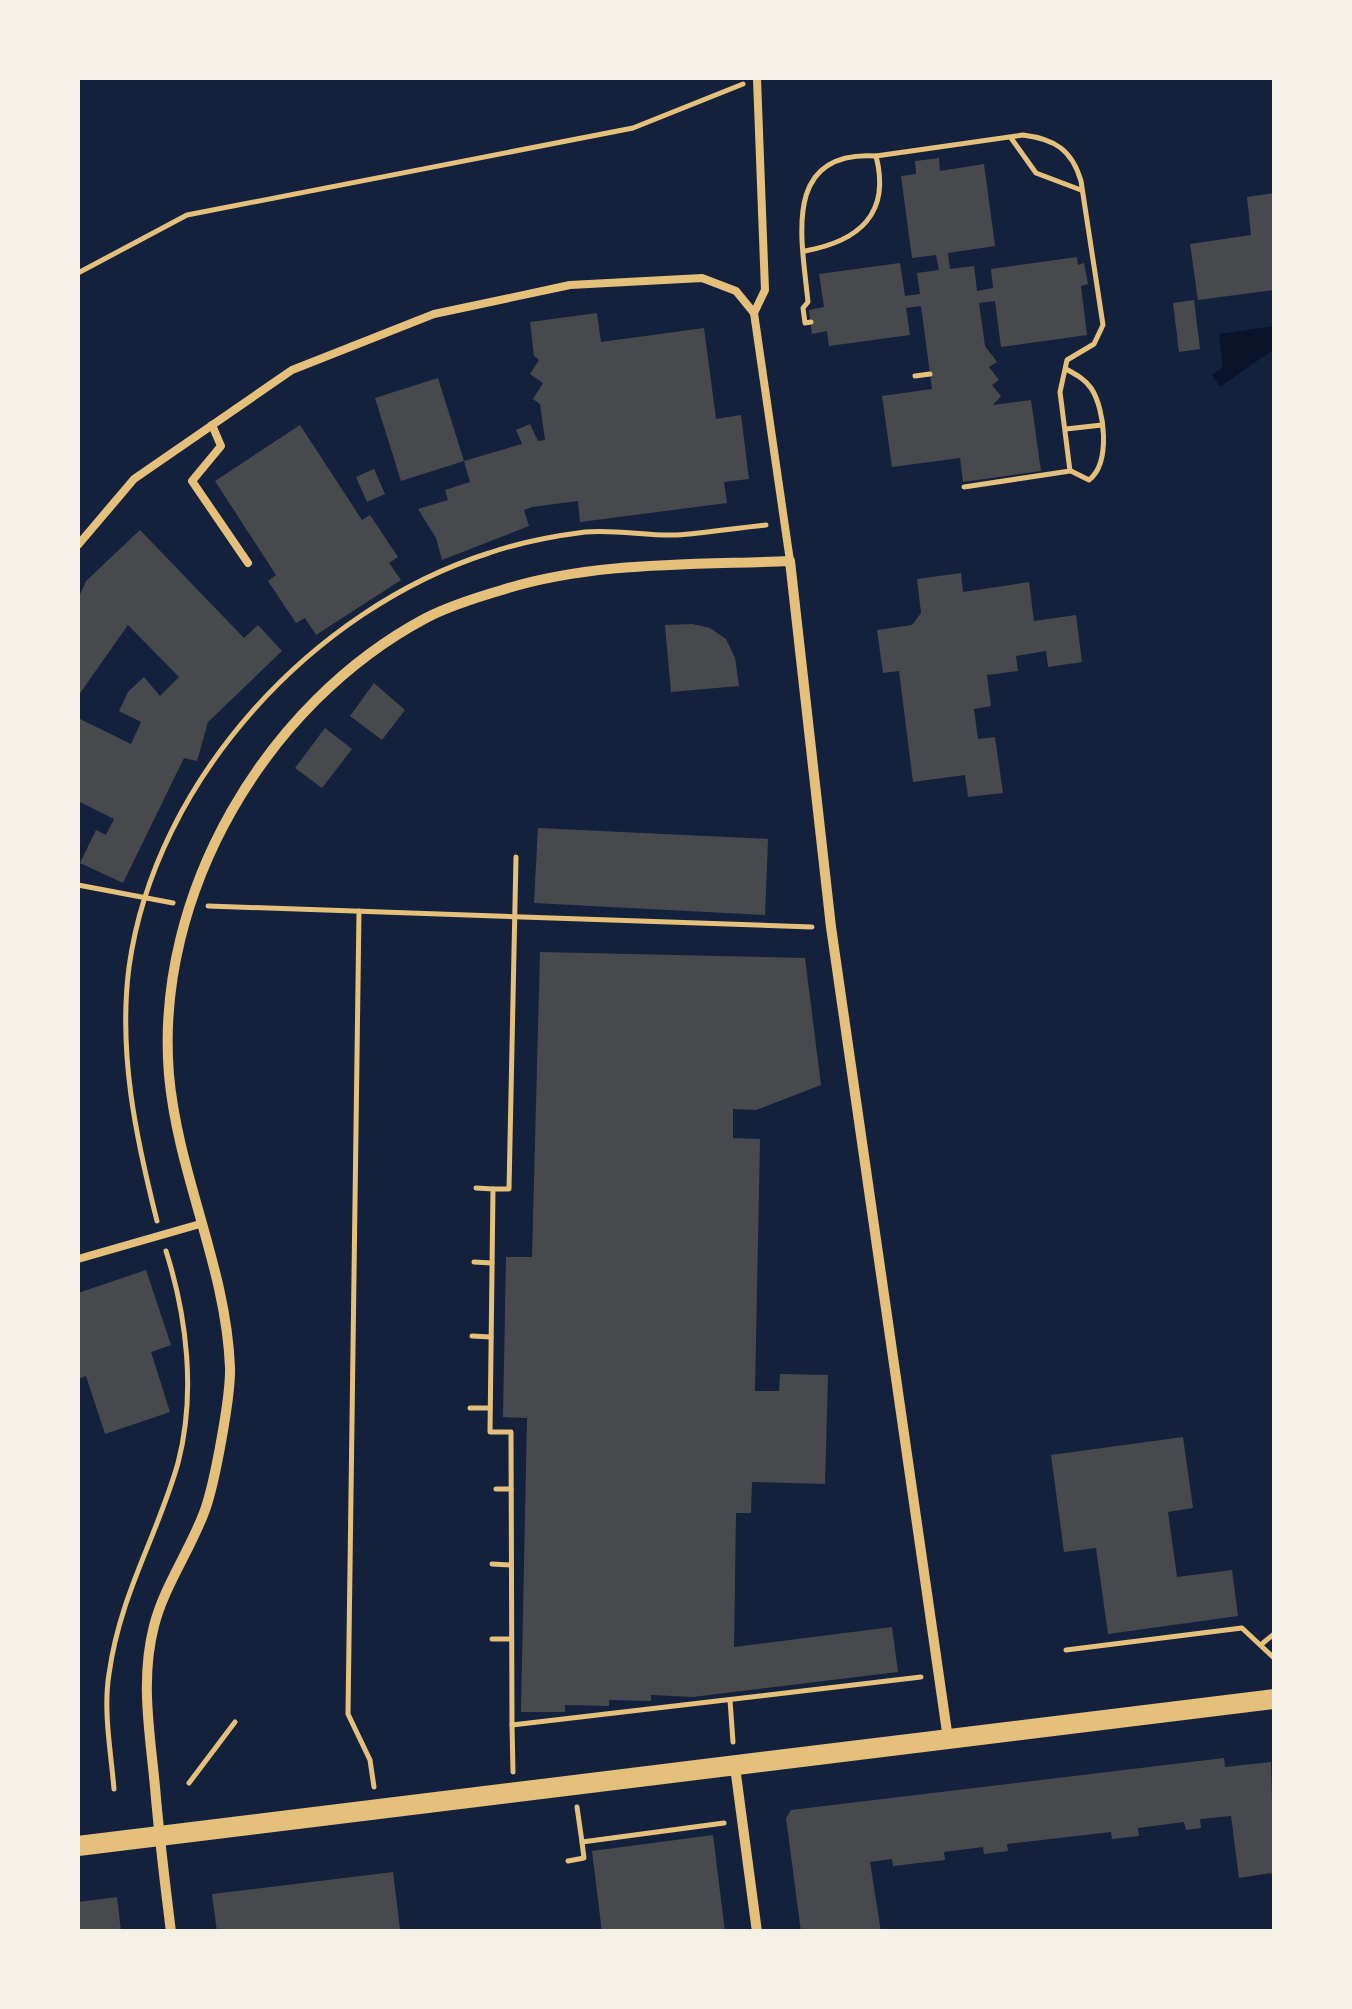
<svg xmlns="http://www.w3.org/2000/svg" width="1352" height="2009" font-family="Arial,sans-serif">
<rect width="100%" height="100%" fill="#14213d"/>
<path fill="#0b132b" d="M 1274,326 L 1274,349 L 1220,387 L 1212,375 L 1223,367 L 1219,334 Z"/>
<g fill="#48494c">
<path d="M 939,158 L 940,171 L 984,164 L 995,246 L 948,253 L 950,269 L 974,266 L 977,291 L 993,288 L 991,269 L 1077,257 L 1078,265 L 1084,263 L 1088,284 L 1081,286 L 1087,335 L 1001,347 L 995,301 L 979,303 L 985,346 L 997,362 L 989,367 L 999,380 L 992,385 L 1001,396 L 993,405 L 1031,400 L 1041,471 L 963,482 L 960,458 L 892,467 L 882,396 L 932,389 L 921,306 L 906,308 L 910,335 L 829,346 L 827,331 L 812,334 L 809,310 L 824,307 L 819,274 L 900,263 L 905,296 L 920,294 L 917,273 L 939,270 L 936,255 L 912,258 L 901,176 L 916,174 L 915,161 Z"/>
<path d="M 1274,193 L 1274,290 L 1198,300 L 1190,244 L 1251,235 L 1247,197 Z"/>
<path d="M 1194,300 L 1200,349 L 1179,352 L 1173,303 Z"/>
<path d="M 597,313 L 601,342 L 704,328 L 716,419 L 741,415 L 749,479 L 724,482 L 727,503 L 580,522 L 578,501 L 532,507 L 524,510 L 529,526 L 442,560 L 436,538 L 418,509 L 448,500 L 445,490 L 470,482 L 464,461 L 522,444 L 516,430 L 530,424 L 538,441 L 545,440 L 540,404 L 533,399 L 543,383 L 530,374 L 539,360 L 534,356 L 530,322 Z"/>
<path d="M 438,378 L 464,461 L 401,481 L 375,398 Z"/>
<path d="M 300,425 L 362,520 L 370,515 L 398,557 L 389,563 L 401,580 L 316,635 L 305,618 L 296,623 L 268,581 L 276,575 L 215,481 Z"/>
<path d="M 374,469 L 385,494 L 367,502 L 356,477 Z"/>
<path d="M 140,530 L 244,638 L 258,625 L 282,651 L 208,722 L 197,761 L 184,758 L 123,883 L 80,863 L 96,830 L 106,835 L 114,819 L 78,801 L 78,718 L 131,744 L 141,722 L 119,711 L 128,692 L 144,677 L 160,696 L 179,677 L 128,625 L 78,696 L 78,599 L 86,581 Z"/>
<path d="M 961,573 L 963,592 L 1029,582 L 1034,621 L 1076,615 L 1082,662 L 1048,667 L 1046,651 L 1016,656 L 1018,671 L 987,675 L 991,706 L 974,709 L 978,739 L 995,737 L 1003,793 L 968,797 L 965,775 L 913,782 L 899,671 L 883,673 L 877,630 L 912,625 L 921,613 L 917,579 Z"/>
<path d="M 692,624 L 710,628 L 726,639 L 735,658 L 739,686 L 671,692 L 665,625 Z"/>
<path d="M 374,683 L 405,710 L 382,740 L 350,716 Z"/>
<path d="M 325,728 L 352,749 L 322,788 L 295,768 Z"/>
<path d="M 538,828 L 768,839 L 765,915 L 534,903 Z"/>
<path d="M 540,952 L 805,958 L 821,1085 L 756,1110 L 733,1109 L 733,1138 L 760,1139 L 755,1391 L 779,1391 L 780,1374 L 828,1375 L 825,1484 L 752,1482 L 751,1513 L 736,1513 L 734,1647 L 892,1627 L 898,1672 L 693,1697 L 651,1695 L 651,1701 L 609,1700 L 609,1706 L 565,1705 L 565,1712 L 521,1712 L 527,1418 L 503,1417 L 506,1257 L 532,1257 Z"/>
<path d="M 146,1270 L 171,1345 L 151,1352 L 170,1412 L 105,1434 L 86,1376 L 78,1379 L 78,1293 Z"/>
<path d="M 1183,1437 L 1193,1508 L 1168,1512 L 1177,1577 L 1232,1570 L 1238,1616 L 1108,1634 L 1096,1548 L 1064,1552 L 1051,1455 Z"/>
<path d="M 1224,1758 L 1225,1767 L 1271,1762 L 1274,1880 L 1271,1873 L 1239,1878 L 1231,1816 L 1200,1819 L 1201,1828 L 1186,1830 L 1184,1822 L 1138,1828 L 1139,1836 L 1112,1839 L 1111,1832 L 1007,1844 L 1008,1851 L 984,1854 L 983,1847 L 944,1852 L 945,1860 L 893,1866 L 892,1859 L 870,1862 L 881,1932 L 801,1932 L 786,1818 L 791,1810 Z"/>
<path d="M 713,1835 L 725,1932 L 602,1932 L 592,1851 Z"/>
<path d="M 393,1872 L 400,1929 L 217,1932 L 212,1894 Z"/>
<path d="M 117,1897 L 121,1932 L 78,1932 L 78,1902 Z"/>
</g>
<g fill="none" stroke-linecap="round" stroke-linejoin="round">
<g stroke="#e5c07b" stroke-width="5">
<path d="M 1011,138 L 1036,173 L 1081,190"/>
<path d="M 805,251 C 859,241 891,214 876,156"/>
<path d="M 78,273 L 187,215 L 633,128 L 743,84"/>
<path d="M 811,322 L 805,323 L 803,308 L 808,302 C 802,240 781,150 876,156 L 1023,135 C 1055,139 1072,150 1081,181 L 1103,325 L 1094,344 L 1067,360 L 1060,392 L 1070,471 L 964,487"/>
<path d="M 1066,369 C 1075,374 1085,379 1091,388 C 1105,409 1111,463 1089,480 L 1071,471"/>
<path d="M 915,376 L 930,374"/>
<path d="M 1066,429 L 1102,425"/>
<path d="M 78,885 L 173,903"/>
<path d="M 208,906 L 812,927"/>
<path d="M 359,911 L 348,1714 L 370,1760 L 374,1787"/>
<path d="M 476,1188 L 493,1189 L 490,1432 L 511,1432 L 512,1725 L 921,1677"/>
<path d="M 493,1189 L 509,1189 L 516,857"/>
<path d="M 157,1221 C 136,1138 118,1053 129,967 C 155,780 313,609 489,553 C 518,543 554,536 585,532 C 615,529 646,536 676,535 C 706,533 736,528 766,525"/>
<path d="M 474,1262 L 492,1263"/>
<path d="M 472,1336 L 491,1337"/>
<path d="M 470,1408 L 490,1408"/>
<path d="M 496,1489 L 511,1489"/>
<path d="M 492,1564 L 511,1565"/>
<path d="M 492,1639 L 511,1639"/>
<path d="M 1263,1643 L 1274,1634"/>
<path d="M 1066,1650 L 1242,1628 L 1274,1658"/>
<path d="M 730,1700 L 733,1742"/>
<path d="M 512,1725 L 513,1772"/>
<path d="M 189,1783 L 235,1722"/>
<path d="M 114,1789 C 111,1752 103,1711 109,1674 C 120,1594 157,1537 178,1463 C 196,1394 187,1317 166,1251"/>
<path d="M 577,1807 L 582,1842 L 724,1823"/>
<path d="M 568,1861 L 584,1858 L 582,1842"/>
</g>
<g stroke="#e5c07b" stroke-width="8">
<path d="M 754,313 L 765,290 L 757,79"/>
<path d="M 212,425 L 221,446 L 192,481 L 248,563"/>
<path d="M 78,545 L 134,479 L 292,370 L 434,314 L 570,285 L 702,278 L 736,291 L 754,313 L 790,561"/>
<path d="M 78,1259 L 200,1224"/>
</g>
<g stroke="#e5c07b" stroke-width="10">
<path d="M 735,1767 L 757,1932"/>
<path d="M 171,1932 C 165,1883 159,1836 155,1787 C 150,1733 140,1680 154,1626 C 164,1586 191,1549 205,1510 C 215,1482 231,1395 230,1367 C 226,1267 178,1175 169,1075 C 154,894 266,703 426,618 C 449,606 478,597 502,590 C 593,561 695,565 790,561 L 831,927 L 948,1739"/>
</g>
<path stroke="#e5c07b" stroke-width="20" d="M 78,1846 L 1274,1699"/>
</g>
<rect width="1352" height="2009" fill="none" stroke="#f6f1e7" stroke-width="160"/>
</svg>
